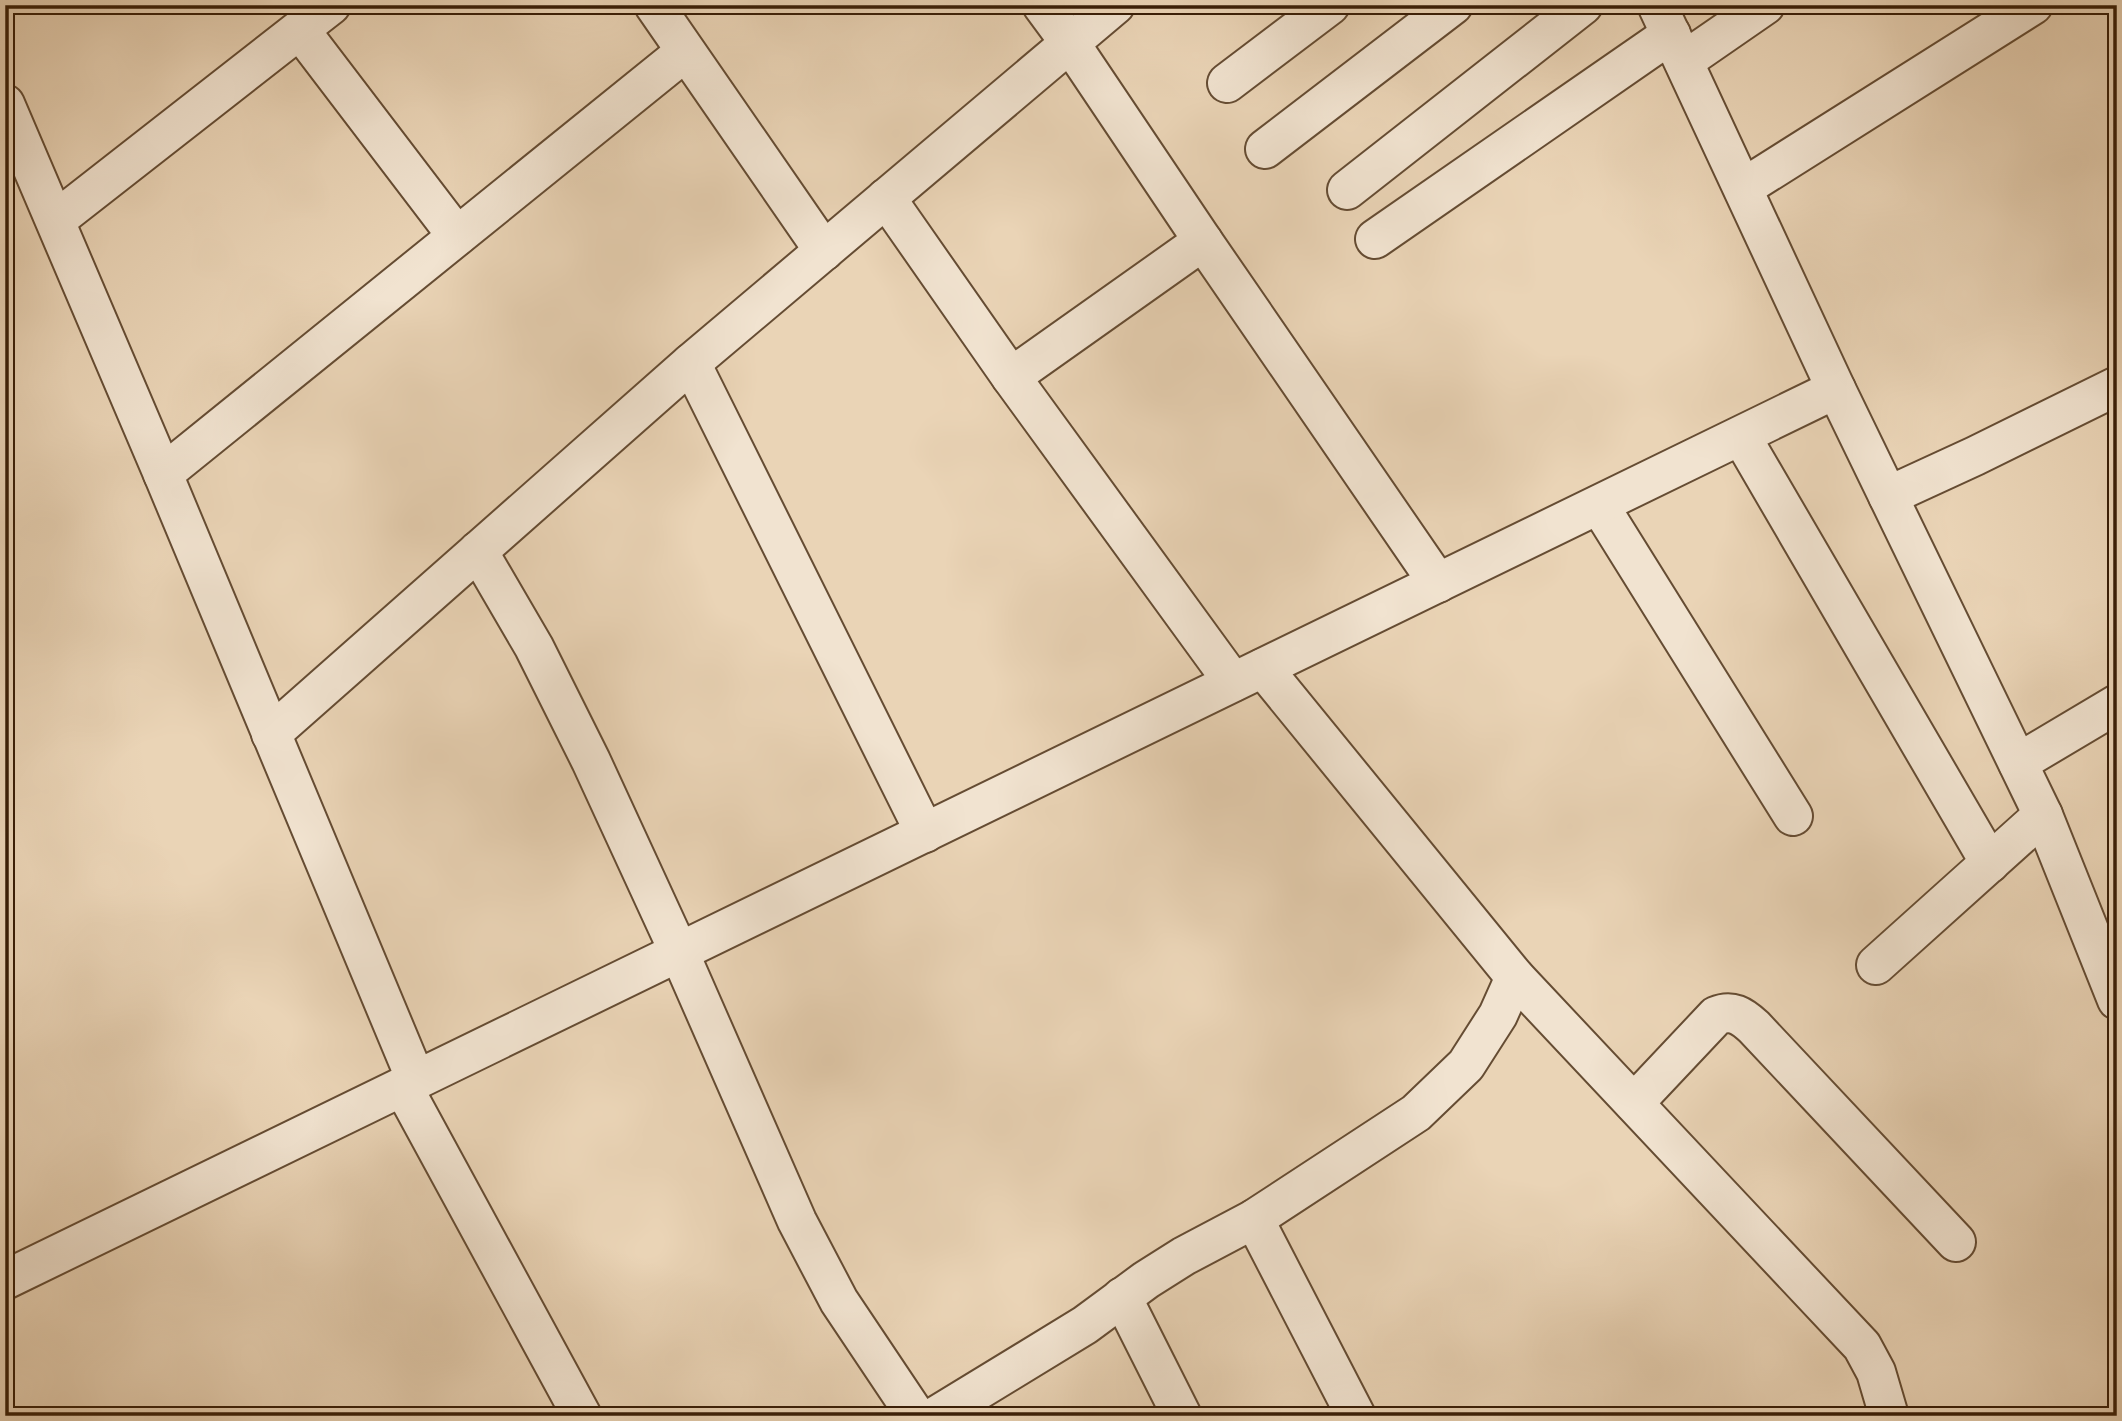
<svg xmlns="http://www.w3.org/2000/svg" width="2122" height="1421" font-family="'IM FELL French Canon',serif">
<rect width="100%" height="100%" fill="#ead4b6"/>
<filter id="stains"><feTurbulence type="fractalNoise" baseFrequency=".00286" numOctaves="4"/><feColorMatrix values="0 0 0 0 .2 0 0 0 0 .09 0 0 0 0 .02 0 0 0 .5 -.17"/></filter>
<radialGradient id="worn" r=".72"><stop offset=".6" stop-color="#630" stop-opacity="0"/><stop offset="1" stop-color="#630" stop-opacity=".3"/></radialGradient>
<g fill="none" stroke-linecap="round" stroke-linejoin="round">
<defs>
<g id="street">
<path d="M 654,5 L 824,251"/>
<path d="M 1042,5 L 1070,43 L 1203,241 L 1438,583"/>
<path d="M 1657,5 L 1836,389 L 2043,815 L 2117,1000"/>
<path d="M 300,30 L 457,236"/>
<path d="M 1684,61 L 1765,5"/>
<path d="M 1227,83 L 1330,5"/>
<path d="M 5,104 L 163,474 L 416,1080"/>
<path d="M 1265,149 L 1453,5"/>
<path d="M 1743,188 L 2033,5"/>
<path d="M 1347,190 L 1583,5"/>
<path d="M 886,198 L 1011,377 L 1233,682"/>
<path d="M 56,220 L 331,5"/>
<path d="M 1375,239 L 1671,34"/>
<path d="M 691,363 L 925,833"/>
<path d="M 1011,377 L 1203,241"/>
<path d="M 1741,436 L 1990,863"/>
<path d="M 163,474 L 685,52"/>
<path d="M 1888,496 L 1975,456 L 2117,386"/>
<path d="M 1599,505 L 1793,816"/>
<path d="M 478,551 L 534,647 L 591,761 L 679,952 L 797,1221 L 839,1301 L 916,1416"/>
<path d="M 1263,668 L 1515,977 L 1862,1346 L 1876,1372 L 1889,1416"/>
<path d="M 271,734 L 691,363 L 1115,5"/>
<path d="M 2018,763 L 2117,704"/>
<path d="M 1876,965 L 2043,815"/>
<path d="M 403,1087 L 582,1416"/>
<path d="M 1634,1103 L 1716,1016 C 1732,1009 1742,1016 1754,1027 L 1956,1242"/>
<path d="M 1254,1219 L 1356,1416"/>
<path d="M 5,1280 L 1836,389"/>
<path d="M 1122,1297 L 1182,1416"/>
<path d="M 936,1416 L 1085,1325 L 1146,1280 L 1184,1256 L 1254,1219 L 1416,1113 L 1466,1065 L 1498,1015 L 1515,977"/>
</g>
</defs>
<use href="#street" stroke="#654c33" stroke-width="42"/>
<use href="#street" stroke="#f1e3d0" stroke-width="38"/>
</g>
<rect width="2122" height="1421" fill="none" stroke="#ead4b6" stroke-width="28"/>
<rect x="7" y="7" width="2108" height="1407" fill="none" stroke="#391e07" stroke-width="3.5"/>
<rect x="14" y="14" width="2094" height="1393" fill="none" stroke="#391e07" stroke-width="2"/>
<rect width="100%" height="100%" filter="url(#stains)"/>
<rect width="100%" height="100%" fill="url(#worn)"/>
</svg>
